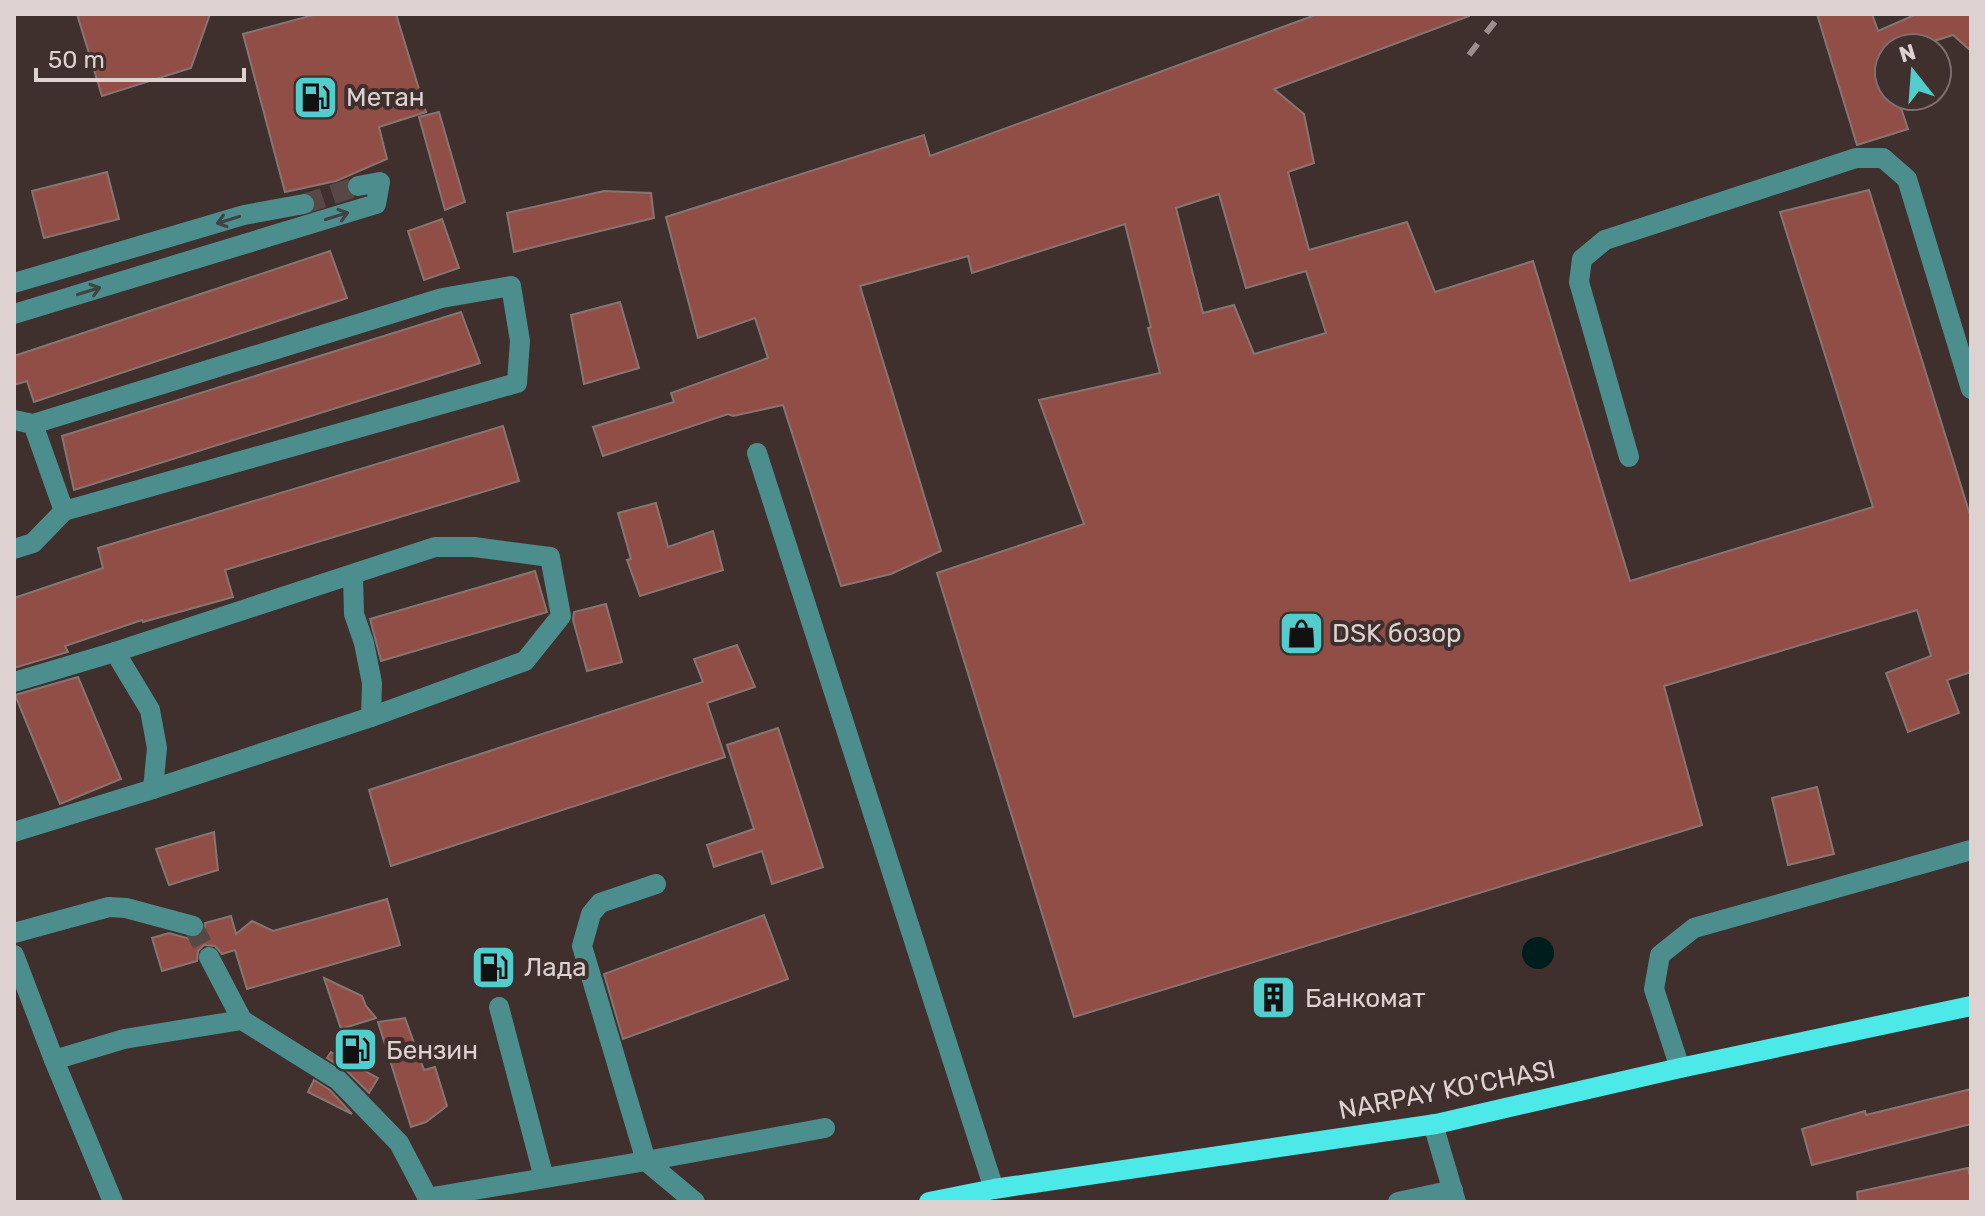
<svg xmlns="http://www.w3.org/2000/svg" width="1985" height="1216" font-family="Rubik,sans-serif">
<rect width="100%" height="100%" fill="#3f2f2d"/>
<circle fill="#001d1d" cx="1538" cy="953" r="16"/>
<g fill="#914e46" stroke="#877572" stroke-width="2" fill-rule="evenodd">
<path d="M 77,14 L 210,14 L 191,68 L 102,96 Z"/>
<path d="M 317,14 L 396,14 L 426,112 L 379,127 L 387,159 L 336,181 L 285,192 L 243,34 Z"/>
<path d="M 1318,14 L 1469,14 L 1469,16 L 1274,89 L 1304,114 L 1314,163 L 1288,172 L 1309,250 L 1407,222 L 1435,292 L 1533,261 L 1630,581 L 1873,507 L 1780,212 L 1869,190 L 1971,518 L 1971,672 L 1947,680 L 1959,713 L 1908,732 L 1886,673 L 1931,656 L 1917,610 L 1664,686 L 1702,825 L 1074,1017 L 937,573 L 1084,524 L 1039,400 L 1160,373 L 1148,328 L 1151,327 L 1125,224 L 972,273 L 968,256 L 860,286 L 941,551 L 891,574 L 841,586 L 783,405 L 733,416 L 728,414 L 603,456 L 593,427 L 674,402 L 671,393 L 768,358 L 755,318 L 698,338 L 666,217 L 924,135 L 930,156 ZM 1219,194 L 1246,288 L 1306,271 L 1326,333 L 1254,354 L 1234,305 L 1203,313 L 1176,208 Z"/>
<path d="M 1817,14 L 1872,14 L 1878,31 L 1917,14 L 1971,14 L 1971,51 L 1953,35 L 1912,48 L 1889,48 L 1889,96 L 1897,96 L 1908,129 L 1857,145 Z"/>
<path d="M 439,112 L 465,202 L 445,210 L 419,117 Z"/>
<path d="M 107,172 L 119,219 L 44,238 L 32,191 Z"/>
<path d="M 604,191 L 651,193 L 654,218 L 514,252 L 507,213 Z"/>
<path d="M 442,219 L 459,268 L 424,280 L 408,231 Z"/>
<path d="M 330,251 L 347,298 L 34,402 L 27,381 L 14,385 L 14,356 Z"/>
<path d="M 620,302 L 639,368 L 584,384 L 571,315 Z"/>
<path d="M 461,312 L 480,363 L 74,490 L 62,436 Z"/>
<path d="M 503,426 L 519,481 L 225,570 L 233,597 L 143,622 L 142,620 L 65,646 L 68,652 L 14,668 L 14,598 L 103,568 L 98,548 Z"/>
<path d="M 656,503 L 668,547 L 713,531 L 723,570 L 640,596 L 627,560 L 631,559 L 618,513 Z"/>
<path d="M 535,571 L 547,612 L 381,661 L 370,619 Z"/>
<path d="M 606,604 L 622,662 L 587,671 L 573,620 L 574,612 Z"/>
<path d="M 737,645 L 755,687 L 707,703 L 725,757 L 391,866 L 369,790 L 703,682 L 694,659 Z"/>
<path d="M 78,677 L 121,779 L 60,804 L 15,695 Z"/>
<path d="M 778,728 L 823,867 L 772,884 L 762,851 L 714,867 L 707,845 L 754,829 L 727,745 Z"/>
<path d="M 1817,787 L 1834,854 L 1788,865 L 1772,798 Z"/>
<path d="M 214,832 L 218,870 L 169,885 L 156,849 Z"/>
<path d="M 387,899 L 400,945 L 247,989 L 235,950 L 222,954 L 215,946 L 204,945 L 198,951 L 197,961 L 162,971 L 152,938 L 169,933 L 190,939 L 197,938 L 205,930 L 205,923 L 231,916 L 236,934 L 252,921 L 273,931 Z"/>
<path d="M 764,915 L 788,979 L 623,1039 L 604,974 Z"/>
<path d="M 324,978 L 362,996 L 366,1006 L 376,1018 L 341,1029 Z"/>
<path d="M 405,1018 L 424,1070 L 435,1067 L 447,1106 L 426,1122 L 411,1127 L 378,1022 Z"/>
<path d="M 331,1052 L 378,1078 L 369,1093 L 347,1071 L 327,1058 Z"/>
<path d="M 314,1080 L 330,1090 L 352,1114 L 308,1092 Z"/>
<path d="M 1971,1089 L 1971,1124 L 1812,1165 L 1802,1129 L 1865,1111 L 1866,1115 Z"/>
<path d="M 1968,1168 L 1971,1181 L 1971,1202 L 1858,1202 L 1857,1192 Z"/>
</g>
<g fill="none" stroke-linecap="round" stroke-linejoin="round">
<g stroke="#574745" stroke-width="20" stroke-dasharray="20 10" stroke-linecap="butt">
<path d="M 304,204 L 358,186"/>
<path d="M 193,926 L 209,957"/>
</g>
<g stroke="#4c8e8d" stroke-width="20">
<path d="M 14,283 L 244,215 L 304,204"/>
<path d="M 14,314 L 376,204 L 380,182 L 358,186"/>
<path d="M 14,420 L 33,424 L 442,298 L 511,286 L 520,341 L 517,383 L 64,511 L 33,543 L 14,549"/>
<path d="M 33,424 L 64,511"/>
<path d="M 757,453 L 994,1189"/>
<path d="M 1629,457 L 1579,282 L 1582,259 L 1605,240 L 1856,158 L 1883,158 L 1907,179 L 1971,389"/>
<path d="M 353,575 L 354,614 L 364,643 L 372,683 L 371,717"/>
<path d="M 115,652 L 150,710 L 157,748 L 153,789"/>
<path d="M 14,682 L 115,652 L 435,547 L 474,547 L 550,557 L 561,616 L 525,661 L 371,717 L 153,789 L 14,832"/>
<path d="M 656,884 L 600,903 L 591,914 L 582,946 L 646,1161 L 695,1202"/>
<path d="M 14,933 L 109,907 L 126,908 L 193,926"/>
<path d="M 14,955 L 54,1060 L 113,1202"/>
<path d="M 209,957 L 242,1020"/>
<path d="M 499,1007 L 544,1178"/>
<path d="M 54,1060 L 124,1039 L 242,1020 L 338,1080 L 399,1143 L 430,1202"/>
<path d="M 1680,1068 L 1654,989 L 1660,955 L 1694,928 L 1971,850"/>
<path d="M 1433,1124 L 1456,1202"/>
<path d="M 427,1198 L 646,1161 L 825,1128"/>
<path d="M 1398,1202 L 1453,1190"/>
</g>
<path stroke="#4ce9e8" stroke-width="20" d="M 929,1202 L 994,1189 L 1436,1124 L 1680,1068 L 1971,1006"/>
<path stroke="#9b8e8c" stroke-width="6" stroke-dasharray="14 14" stroke-linecap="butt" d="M 1469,55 L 1501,14"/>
</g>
<defs><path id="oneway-shaft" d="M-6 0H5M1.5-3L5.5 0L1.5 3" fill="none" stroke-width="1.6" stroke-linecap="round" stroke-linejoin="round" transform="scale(2)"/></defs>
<g stroke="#424240">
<use href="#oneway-shaft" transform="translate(337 216) rotate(-17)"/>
<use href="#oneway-shaft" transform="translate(228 220) rotate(163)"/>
<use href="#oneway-shaft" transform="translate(89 291) rotate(-17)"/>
</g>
<defs>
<symbol id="fuel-square" viewBox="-11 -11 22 22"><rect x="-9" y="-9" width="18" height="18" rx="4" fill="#52cdcc" stroke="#3f2f2d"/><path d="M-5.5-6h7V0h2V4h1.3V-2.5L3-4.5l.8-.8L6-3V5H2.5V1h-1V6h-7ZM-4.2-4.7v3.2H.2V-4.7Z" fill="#111"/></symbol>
<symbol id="shop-square" viewBox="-11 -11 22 22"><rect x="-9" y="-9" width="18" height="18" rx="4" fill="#52cdcc" stroke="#3f2f2d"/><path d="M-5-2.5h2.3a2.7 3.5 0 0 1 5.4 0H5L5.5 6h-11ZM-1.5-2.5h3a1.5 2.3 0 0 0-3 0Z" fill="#111"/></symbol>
<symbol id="building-square" viewBox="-11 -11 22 22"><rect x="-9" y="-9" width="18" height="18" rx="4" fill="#52cdcc" stroke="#3f2f2d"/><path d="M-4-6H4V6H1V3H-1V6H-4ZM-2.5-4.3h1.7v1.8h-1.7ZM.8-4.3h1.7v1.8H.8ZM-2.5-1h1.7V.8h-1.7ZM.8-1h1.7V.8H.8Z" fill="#111"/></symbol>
</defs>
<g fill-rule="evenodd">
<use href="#fuel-square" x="290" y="72" width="51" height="51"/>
<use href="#shop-square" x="1276" y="608" width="51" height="51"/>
<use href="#fuel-square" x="468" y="942" width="51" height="51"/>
<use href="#building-square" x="1248" y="972" width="51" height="51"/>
<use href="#fuel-square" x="330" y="1024" width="51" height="51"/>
</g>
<g text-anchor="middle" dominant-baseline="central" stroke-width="8" stroke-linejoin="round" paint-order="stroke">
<g font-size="26" fill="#ddd2d0" stroke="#3f2f2d" text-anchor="start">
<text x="346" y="97">Метан</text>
<text x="1332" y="633">DSK бозор</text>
<text x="524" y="967">Лада</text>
<text x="1305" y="998">Банкомат</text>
<text x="386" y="1050">Бензин</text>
</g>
<g font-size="26" fill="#ddd2d0" stroke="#3f2f2d">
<text transform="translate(1447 1090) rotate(-11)">NARPAY KO'CHASI</text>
</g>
</g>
<rect width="1985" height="1216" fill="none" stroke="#ddd2d0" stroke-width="32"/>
<g transform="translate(1913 72) rotate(343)"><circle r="38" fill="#3f2f2d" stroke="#7e706e" stroke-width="2"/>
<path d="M0-6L14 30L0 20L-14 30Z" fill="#52cdcc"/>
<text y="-12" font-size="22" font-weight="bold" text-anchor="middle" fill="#ddd2d0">N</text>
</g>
<path d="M36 68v12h208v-12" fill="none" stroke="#ddd2d0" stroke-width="4"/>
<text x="48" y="68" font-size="24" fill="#ddd2d0" stroke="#3f2f2d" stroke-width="6" paint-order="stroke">50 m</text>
</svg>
